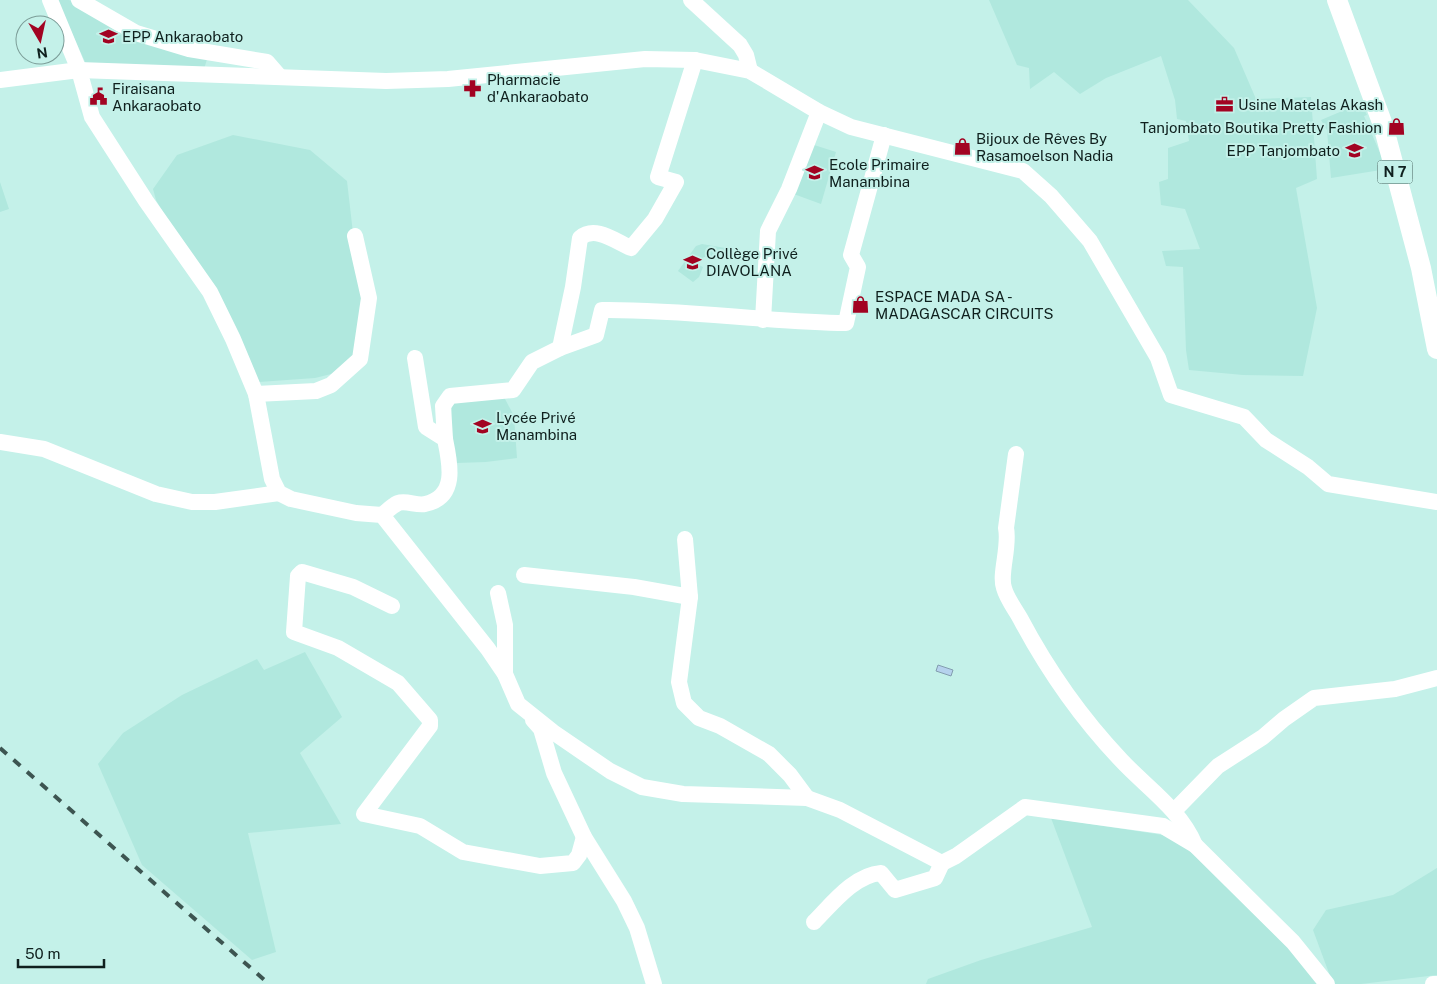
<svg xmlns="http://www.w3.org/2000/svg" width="1437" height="984" font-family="'Public Sans',sans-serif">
<rect width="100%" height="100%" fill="#c4f1e9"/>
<g fill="#b0e8de">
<path d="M 57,0 L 69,0 L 107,22 L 208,56 L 204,69 L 86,64 Z"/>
<path d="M 989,0 L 1188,0 L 1234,48 L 1256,99 L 1311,97 L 1317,179 L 1296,188 L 1317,308 L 1303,376 L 1243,375 L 1189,370 L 1186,350 L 1183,267 L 1166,266 L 1162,251 L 1200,249 L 1185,209 L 1161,205 L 1159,182 L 1168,179 L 1168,148 L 1189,141 L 1186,121 L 1177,119 L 1175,100 L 1161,56 L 1106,78 L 1080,94 L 1054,72 L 1030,89 L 1029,68 L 1017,65 Z"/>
<path d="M 1361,103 L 1367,115 L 1364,116 L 1387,169 L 1331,178 L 1327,130 L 1321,120 Z"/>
<path d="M 233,135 L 310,150 L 347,181 L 353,233 L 367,295 L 360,355 L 335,373 L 315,378 L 259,382 L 156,200 L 153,189 L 177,155 Z"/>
<path d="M 811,144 L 836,152 L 821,204 L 791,193 Z"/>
<path d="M 0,182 L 9,209 L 0,212 Z"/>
<path d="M 702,244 L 737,250 L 736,260 L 704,257 L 697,264 L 703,267 L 699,277 L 693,282 L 678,271 L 696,246 Z"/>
<path d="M 504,397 L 514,416 L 517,458 L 486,462 L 456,463 L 450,436 L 452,401 Z"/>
<path d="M 305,652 L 342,717 L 300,753 L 341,824 L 248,833 L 276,952 L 252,960 L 142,865 L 98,764 L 123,733 L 182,695 L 257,659 L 264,670 Z"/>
<path d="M 1051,818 L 1176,837 L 1326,984 L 926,984 L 928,979 L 981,960 L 1092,927 Z"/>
<path d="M 1437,868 L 1437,975 L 1361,984 L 1333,984 L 1313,930 L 1326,910 L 1393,895 Z"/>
</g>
<path fill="#b5d2ed" stroke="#839daf" d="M 938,665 L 953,670 L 951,676 L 936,671 Z"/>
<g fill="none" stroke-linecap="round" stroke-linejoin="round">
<g stroke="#fff" stroke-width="16">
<path d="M 50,0 L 79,70 L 92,117 L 146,201 L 210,292 L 233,339 L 256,394 L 272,479 L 279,493 L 291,499 L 356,513 L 382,515 L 488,649 L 505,674 L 518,704 L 553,732 L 610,771 L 642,787 L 683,794 L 807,798 L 840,810 L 942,863 L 956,856 L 1025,807 L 1163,826 L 1195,845 L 1293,942 L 1327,984"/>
<path d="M 79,0 L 136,33 L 189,49 L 267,62 L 280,77"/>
<path d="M 691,0 L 740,45 L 746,55 L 750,71"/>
<path d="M 0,80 L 79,70 L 386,81 L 448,79 L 645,59 L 695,60 L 750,71 L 819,112 L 851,127 L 1023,171 L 1051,196 L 1090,241 L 1158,358 L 1171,395 L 1244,417 L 1266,440 L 1308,467 L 1328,484 L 1437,502"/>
<path d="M 763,320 L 768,231 L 789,189 L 819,112"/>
<path d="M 560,348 L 596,335 L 602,310 C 684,309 765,322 846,323 L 858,267 L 851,255 L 884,135"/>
<path d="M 256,394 L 316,391 L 331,385 L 360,359 L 369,298 L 355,236"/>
<path d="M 445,439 L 443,406 L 450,396 L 513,390 L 532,362 L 560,348 L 573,287 L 580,238 C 595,225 615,241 631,248 L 655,219 L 676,182 L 658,177 L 695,60"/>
<path d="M 0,442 L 44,449 L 156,494 L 192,502 L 215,502 L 279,493"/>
<path d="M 1016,454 L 1006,528 C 1010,547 999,574 1004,588 C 1007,599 1015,609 1020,618 C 1047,669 1082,719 1121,760 C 1147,788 1180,809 1195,845"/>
<path d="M 382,515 C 387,511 392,506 398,503 C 406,500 417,506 425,504 C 458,497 450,463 445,439 L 426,427 L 415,358"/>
<path d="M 524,575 L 634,587 L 690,597 L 685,539"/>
<path d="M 498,593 L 505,625 L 505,674"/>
<path d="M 690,597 L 679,682 L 684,703 L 699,718 L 720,726 L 769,754 L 790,775 L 807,798"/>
<path d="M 392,606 L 353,587 L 302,572 L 298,576 L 294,632 L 338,648 L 398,683 L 430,720 L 430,726 L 364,814 L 420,826 L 463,852 L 540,866 L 573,863 L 579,855 L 584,837"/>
<path d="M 533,720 L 541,729 L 554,773 L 584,837 L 624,901 L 637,928 L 654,984"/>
<path d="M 1175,810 L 1218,766 L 1263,737 L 1284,719 L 1314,698 L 1395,689 L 1437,678"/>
<path d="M 814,922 C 832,904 854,875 881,873 L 895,890 L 935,878 L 942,863"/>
<path d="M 1433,984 L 1437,984"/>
</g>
<path stroke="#fff" stroke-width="20" d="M 1337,0 L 1383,125 L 1421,268 L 1437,349"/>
<path stroke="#3d5551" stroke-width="4" stroke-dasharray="9 9" stroke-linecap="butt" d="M 0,748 L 269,984"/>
</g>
<defs>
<symbol id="school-bare" viewBox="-9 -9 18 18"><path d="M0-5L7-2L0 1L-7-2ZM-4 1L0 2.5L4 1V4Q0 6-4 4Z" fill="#a20322" stroke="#c4f1e9" stroke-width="2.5" paint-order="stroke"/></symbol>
<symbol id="pharmacy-bare" viewBox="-9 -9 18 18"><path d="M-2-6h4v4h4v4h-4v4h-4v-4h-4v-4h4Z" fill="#a20322" stroke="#c4f1e9" stroke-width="2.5" paint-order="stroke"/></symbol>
<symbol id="civic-bare" viewBox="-9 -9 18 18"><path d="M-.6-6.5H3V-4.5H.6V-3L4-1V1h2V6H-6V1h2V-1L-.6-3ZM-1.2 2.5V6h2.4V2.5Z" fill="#a20322" stroke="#c4f1e9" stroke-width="2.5" paint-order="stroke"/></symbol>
<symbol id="office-bare" viewBox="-9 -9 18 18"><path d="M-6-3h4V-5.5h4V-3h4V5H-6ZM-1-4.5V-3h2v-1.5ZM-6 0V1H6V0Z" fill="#a20322" stroke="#c4f1e9" stroke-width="2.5" paint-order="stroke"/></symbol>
<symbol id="shop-bare" viewBox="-9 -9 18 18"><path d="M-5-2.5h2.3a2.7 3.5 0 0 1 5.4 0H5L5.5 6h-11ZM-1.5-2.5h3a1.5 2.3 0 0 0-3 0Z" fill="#a20322" stroke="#c4f1e9" stroke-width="2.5" paint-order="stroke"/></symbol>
</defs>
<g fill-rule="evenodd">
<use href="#school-bare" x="96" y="24" width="25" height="25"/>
<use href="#pharmacy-bare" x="460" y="76" width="25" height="25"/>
<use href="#civic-bare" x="86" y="84" width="25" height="25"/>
<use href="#office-bare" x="1212" y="92" width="25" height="25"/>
<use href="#shop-bare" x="1384" y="114" width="25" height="25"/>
<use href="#shop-bare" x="950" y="134" width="25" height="25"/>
<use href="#school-bare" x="1342" y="138" width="25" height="25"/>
<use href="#school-bare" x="802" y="160" width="25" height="25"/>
<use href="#school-bare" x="680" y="250" width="25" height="25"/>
<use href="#shop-bare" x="848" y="292" width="25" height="25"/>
<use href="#school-bare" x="470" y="414" width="25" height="25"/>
</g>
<g text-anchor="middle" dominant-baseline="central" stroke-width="4" stroke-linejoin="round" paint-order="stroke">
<rect fill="#c4f1e9" stroke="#455f5b" stroke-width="1" x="1377.5" y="160.5" width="35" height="23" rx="4"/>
<g font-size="14" font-weight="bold" fill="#0f201e">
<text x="1395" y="172">N 7</text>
</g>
<g font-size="15" fill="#0f201e" stroke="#c4f1e9" text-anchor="start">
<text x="122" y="36">EPP Ankaraobato</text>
<text x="487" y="79">Pharmacie<tspan x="487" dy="17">d'Ankaraobato</tspan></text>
<text x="112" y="88">Firaisana<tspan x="112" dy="17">Ankaraobato</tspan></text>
<text x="1238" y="104">Usine Matelas Akash</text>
<text x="1382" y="127" text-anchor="end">Tanjombato Boutika Pretty Fashion</text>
<text x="976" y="138">Bijoux de Rêves By<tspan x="976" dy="17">Rasamoelson Nadia</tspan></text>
<text x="1340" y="150" text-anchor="end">EPP Tanjombato</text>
<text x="829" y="164">Ecole Primaire<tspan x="829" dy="17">Manambina</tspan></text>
<text x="706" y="253">Collège Privé<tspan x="706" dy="17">DIAVOLANA</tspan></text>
<text x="875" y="296">ESPACE MADA SA -<tspan x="875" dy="17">MADAGASCAR CIRCUITS</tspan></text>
<text x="496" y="417">Lycée Privé<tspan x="496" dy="17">Manambina</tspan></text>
</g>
</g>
<g transform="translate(40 40) rotate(171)"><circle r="24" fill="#c4f1e9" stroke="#7c9d98"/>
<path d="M0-4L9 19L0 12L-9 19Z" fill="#a20322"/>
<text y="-8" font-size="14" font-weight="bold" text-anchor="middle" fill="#0f201e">N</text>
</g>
<path d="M18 959v8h86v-8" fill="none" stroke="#0f201e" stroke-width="2.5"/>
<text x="25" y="959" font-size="15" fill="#0f201e" stroke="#c4f1e9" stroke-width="4" paint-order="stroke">50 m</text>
</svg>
